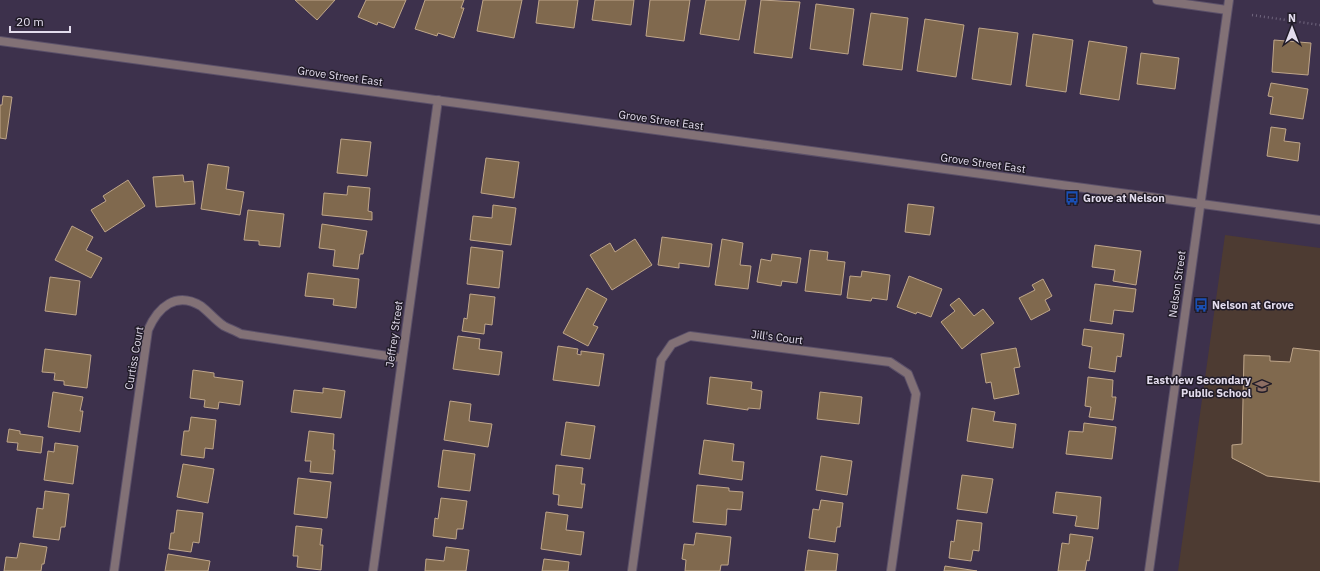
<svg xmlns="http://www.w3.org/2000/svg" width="1320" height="571" font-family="'IBM Plex Sans',sans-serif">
<rect width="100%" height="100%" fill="#3d314c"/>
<path fill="#4d3b32" d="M 1225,235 L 1320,248 L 1320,571 L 1178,571 Z"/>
<g fill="#80694e" stroke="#bfa68a">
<path d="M 295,0 L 335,0 L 317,20 Z"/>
<path d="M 366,0 L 406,0 L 394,28 L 378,22 L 377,25 L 358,17 Z"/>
<path d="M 425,0 L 464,0 L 461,8 L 464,8 L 454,38 L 438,33 L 437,36 L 415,29 Z"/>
<path d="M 483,0 L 522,0 L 514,38 L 477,31 Z"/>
<path d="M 539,0 L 578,0 L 574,28 L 536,23 Z"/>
<path d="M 595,0 L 634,0 L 631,25 L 592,20 Z"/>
<path d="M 650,0 L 690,0 L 684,41 L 646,36 Z"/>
<path d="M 706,0 L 746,0 L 739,40 L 700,34 Z"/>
<path d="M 761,0 L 800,2 L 792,58 L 754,53 Z"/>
<path d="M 816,4 L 854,9 L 848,54 L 810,49 Z"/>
<path d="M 871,13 L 908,18 L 902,70 L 863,65 Z"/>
<path d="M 925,19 L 964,25 L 956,77 L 917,71 Z"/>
<path d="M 979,28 L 1018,33 L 1011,85 L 972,79 Z"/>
<path d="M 1033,34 L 1073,40 L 1066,92 L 1026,86 Z"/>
<path d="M 1274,40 L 1311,43 L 1308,75 L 1272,72 Z"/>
<path d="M 1089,41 L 1127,47 L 1119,100 L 1080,94 Z"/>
<path d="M 1141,53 L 1179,58 L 1175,89 L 1137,84 Z"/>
<path d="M 1271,83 L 1308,89 L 1303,119 L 1270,114 L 1273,97 L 1268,96 Z"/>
<path d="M 3,96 L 12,97 L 6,139 L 0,138 L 0,105 L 2,105 Z"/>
<path d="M 1271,127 L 1286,129 L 1284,141 L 1300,143 L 1298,161 L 1267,156 Z"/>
<path d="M 341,139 L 371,142 L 367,176 L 337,173 Z"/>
<path d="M 486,158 L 519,162 L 514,198 L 481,193 Z"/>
<path d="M 208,164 L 229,167 L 226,189 L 244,192 L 240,215 L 201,209 Z"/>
<path d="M 183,175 L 184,182 L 193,181 L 195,204 L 156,207 L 153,177 Z"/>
<path d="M 128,180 L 145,206 L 105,232 L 91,210 L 106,201 L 103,196 Z"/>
<path d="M 348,186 L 370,188 L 368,211 L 372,212 L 372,220 L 322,215 L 324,193 L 347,195 Z"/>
<path d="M 908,204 L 934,207 L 930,235 L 905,232 Z"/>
<path d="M 493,205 L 516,208 L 511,245 L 470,240 L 473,216 L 492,218 Z"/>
<path d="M 248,210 L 284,214 L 280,247 L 259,245 L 259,241 L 244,240 Z"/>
<path d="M 322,224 L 367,231 L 363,254 L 360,254 L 358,269 L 333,266 L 335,250 L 319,248 Z"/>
<path d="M 72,226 L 93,237 L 86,250 L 102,258 L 91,278 L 55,260 Z"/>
<path d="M 662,237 L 712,244 L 709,267 L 679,263 L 679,268 L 658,265 Z"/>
<path d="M 635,239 L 652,265 L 612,290 L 590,255 L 610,243 L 615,252 Z"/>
<path d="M 722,239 L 743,243 L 740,265 L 751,266 L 748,289 L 715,285 Z"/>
<path d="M 1095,245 L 1141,251 L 1136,285 L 1113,281 L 1115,270 L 1092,267 Z"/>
<path d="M 471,247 L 503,251 L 499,288 L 467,284 Z"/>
<path d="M 810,250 L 828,252 L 827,260 L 845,262 L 841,295 L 805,291 Z"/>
<path d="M 772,254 L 801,258 L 797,283 L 782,281 L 781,286 L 757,282 L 761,259 L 771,261 Z"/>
<path d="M 862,271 L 890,275 L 887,300 L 872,298 L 871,301 L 847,298 L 850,276 L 861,277 Z"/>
<path d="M 308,273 L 359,279 L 356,308 L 333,305 L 334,299 L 305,296 Z"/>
<path d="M 909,276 L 942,289 L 931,317 L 917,312 L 916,314 L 897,307 Z"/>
<path d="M 50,277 L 80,281 L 76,315 L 45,311 Z"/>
<path d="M 1043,279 L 1052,296 L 1045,300 L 1050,310 L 1031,320 L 1019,298 L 1035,290 L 1032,285 Z"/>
<path d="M 1095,284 L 1136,289 L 1133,312 L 1114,310 L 1112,324 L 1090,321 Z"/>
<path d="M 587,288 L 607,299 L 593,325 L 598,327 L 588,346 L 563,333 Z"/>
<path d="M 470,294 L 495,297 L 492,325 L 485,324 L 484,334 L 462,331 L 464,318 L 467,319 Z"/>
<path d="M 959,298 L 974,316 L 983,309 L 994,323 L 962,349 L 941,322 L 955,311 L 950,305 Z"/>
<path d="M 1084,329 L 1124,334 L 1121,357 L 1117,356 L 1115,372 L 1089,368 L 1092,347 L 1082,345 Z"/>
<path d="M 458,336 L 480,339 L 479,349 L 502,352 L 499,375 L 453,369 Z"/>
<path d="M 558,346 L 578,349 L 577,354 L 581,355 L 581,351 L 604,354 L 599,386 L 553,380 Z"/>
<path d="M 1016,348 L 1020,367 L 1014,368 L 1019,394 L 994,399 L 991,382 L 986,383 L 981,354 Z"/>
<path d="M 1293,348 L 1320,351 L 1320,482 L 1267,476 L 1232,458 L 1232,445 L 1242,444 L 1244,355 L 1270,356 L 1270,361 L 1290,362 Z"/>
<path d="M 45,349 L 91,355 L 87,388 L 64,385 L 64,381 L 54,380 L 55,373 L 42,372 Z"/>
<path d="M 193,370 L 214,373 L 214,377 L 243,381 L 240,405 L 219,402 L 218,409 L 204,407 L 205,400 L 190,398 Z"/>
<path d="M 710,377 L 752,382 L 751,389 L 762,391 L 760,409 L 748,408 L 748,410 L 707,404 Z"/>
<path d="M 1088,377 L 1113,380 L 1112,397 L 1116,397 L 1113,420 L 1089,417 L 1091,407 L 1085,406 Z"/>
<path d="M 323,388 L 345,391 L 341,418 L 291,412 L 294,390 L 323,393 Z"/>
<path d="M 53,392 L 83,397 L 80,411 L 83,411 L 80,432 L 48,427 Z"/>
<path d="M 820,392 L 862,397 L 859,424 L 817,419 Z"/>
<path d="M 450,401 L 471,404 L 469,421 L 492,424 L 488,447 L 444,440 Z"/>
<path d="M 972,408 L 995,412 L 993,421 L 1016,424 L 1013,448 L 967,441 Z"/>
<path d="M 191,417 L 216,420 L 213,449 L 205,448 L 204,458 L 181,455 L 184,431 L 189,431 Z"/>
<path d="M 566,422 L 595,426 L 590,459 L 561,455 Z"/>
<path d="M 1084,423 L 1116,427 L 1112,459 L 1066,454 L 1069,431 L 1083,432 Z"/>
<path d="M 9,429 L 20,431 L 20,434 L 43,437 L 41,453 L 17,450 L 18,443 L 7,442 Z"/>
<path d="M 309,431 L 334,434 L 333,450 L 335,450 L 333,474 L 310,472 L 311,461 L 305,461 Z"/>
<path d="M 704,440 L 734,444 L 732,461 L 744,462 L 742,480 L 699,474 Z"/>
<path d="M 55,443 L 78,446 L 73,484 L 44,480 L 48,451 L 54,452 Z"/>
<path d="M 443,450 L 475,454 L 470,491 L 438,487 Z"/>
<path d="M 821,456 L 852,461 L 847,495 L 816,490 Z"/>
<path d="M 183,464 L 214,469 L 208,503 L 177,497 Z"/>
<path d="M 556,465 L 583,468 L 581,484 L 585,484 L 582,508 L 558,505 L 559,495 L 553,494 Z"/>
<path d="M 962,475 L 993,479 L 987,513 L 957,509 Z"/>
<path d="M 298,478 L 331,482 L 327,518 L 294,514 Z"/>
<path d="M 697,485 L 729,488 L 729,491 L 743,492 L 741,510 L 727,509 L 726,525 L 693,522 Z"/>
<path d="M 45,491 L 69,494 L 65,527 L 61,527 L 59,540 L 33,537 L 37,508 L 43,509 Z"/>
<path d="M 1056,492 L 1101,497 L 1098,529 L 1075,526 L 1077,516 L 1053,513 Z"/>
<path d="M 441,498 L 467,501 L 463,529 L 457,529 L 456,539 L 433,536 L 435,518 L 438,519 Z"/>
<path d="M 821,500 L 843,503 L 840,527 L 837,527 L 835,542 L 809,538 L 813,509 L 819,510 Z"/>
<path d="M 177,510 L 203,513 L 199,543 L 193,542 L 191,552 L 169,549 L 171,533 L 174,533 Z"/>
<path d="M 546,512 L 568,515 L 566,530 L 584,532 L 581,555 L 541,549 Z"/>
<path d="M 957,520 L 982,523 L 979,551 L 973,550 L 971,561 L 949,558 L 951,541 L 954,542 Z"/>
<path d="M 296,526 L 322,529 L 320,545 L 323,545 L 321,570 L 297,567 L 298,556 L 293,556 Z"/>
<path d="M 696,533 L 731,537 L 728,565 L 721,565 L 720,571 L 685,571 L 686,560 L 682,559 L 684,544 L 694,545 Z"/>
<path d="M 1070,534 L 1093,537 L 1089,561 L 1087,560 L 1085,571 L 1058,571 L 1062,543 L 1069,544 Z"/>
<path d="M 20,543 L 47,547 L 44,564 L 42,564 L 41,571 L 4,571 L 6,557 L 17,558 Z"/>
<path d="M 446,547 L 469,550 L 466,571 L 425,571 L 426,559 L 444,561 Z"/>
<path d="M 808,550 L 838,554 L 836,571 L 805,571 Z"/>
<path d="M 168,554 L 210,561 L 208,571 L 165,571 Z"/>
<path d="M 544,559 L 569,562 L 568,571 L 542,571 Z"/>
<path d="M 945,566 L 977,571 L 944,571 Z"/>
</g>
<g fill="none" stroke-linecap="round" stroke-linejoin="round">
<defs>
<g id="minor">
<path d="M 1157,0 L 1227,10"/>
<path d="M 114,571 L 148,330 C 158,307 176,291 201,306 C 209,312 216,321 224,326 C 230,329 236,331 241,334 L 401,358"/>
<path d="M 373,571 L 438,100"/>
<path d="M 632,571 L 661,360 L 672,344 L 690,336 L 890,362 L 908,374 L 916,394 L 891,571"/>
<path d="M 1149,571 L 1229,0"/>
</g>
<path id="tertiary" d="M 0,41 L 1320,220"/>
</defs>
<use href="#minor" stroke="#5b5069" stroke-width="10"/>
<use href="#tertiary" stroke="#5b5069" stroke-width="10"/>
<path stroke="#70667e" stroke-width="2.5" stroke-dasharray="1 3" stroke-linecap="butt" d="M 1252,15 L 1320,25"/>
<use href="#minor" stroke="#827176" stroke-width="8"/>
<use href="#tertiary" stroke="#827176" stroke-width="8"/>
</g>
<defs>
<symbol id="bus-bare" viewBox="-9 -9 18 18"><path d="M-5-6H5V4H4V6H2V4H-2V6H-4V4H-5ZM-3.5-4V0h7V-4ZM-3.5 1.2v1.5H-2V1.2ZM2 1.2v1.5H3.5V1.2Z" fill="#1a4fb4" stroke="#211c28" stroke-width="2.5" paint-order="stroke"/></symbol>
<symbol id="school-bare" viewBox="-9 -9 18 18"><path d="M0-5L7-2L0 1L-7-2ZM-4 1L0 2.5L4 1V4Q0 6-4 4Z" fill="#8d6e63" stroke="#211c28" stroke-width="2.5" paint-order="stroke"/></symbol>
</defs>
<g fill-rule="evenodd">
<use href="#bus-bare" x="1062" y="188" width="20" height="20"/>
<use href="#bus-bare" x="1191" y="295" width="20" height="20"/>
<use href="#school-bare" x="1252" y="376" width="20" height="20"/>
</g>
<g text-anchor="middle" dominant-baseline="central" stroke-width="3" stroke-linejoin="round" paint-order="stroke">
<g font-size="11" fill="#e3dced" stroke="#211c28">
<text transform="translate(340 76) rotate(8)">Grove Street East</text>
<text transform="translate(661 120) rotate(8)">Grove Street East</text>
<text transform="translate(983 163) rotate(8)">Grove Street East</text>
<text transform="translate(1177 284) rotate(-82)">Nelson Street</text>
<text transform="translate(394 334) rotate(-82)">Jeffrey Street</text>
<text transform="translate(777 337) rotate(7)">Jill's Court</text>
<text transform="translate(134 358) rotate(-80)">Curtiss Court</text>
</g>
<g font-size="11" font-weight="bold" fill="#e3dced" stroke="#211c28" text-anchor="start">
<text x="1083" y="198">Grove at Nelson</text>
<text x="1212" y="305">Nelson at Grove</text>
<text x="1251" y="380" text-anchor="end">Eastview Secondary<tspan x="1251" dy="13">Public School</tspan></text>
</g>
</g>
<g transform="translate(1292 28)" stroke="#211c28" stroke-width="3" paint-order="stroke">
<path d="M0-3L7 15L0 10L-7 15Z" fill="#e3dced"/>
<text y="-6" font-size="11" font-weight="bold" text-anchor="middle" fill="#e3dced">N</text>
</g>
<path d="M10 26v6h60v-6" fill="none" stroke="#e3dced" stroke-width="2"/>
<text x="16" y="26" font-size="12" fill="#e3dced" stroke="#211c28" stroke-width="3" paint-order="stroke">20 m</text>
</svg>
